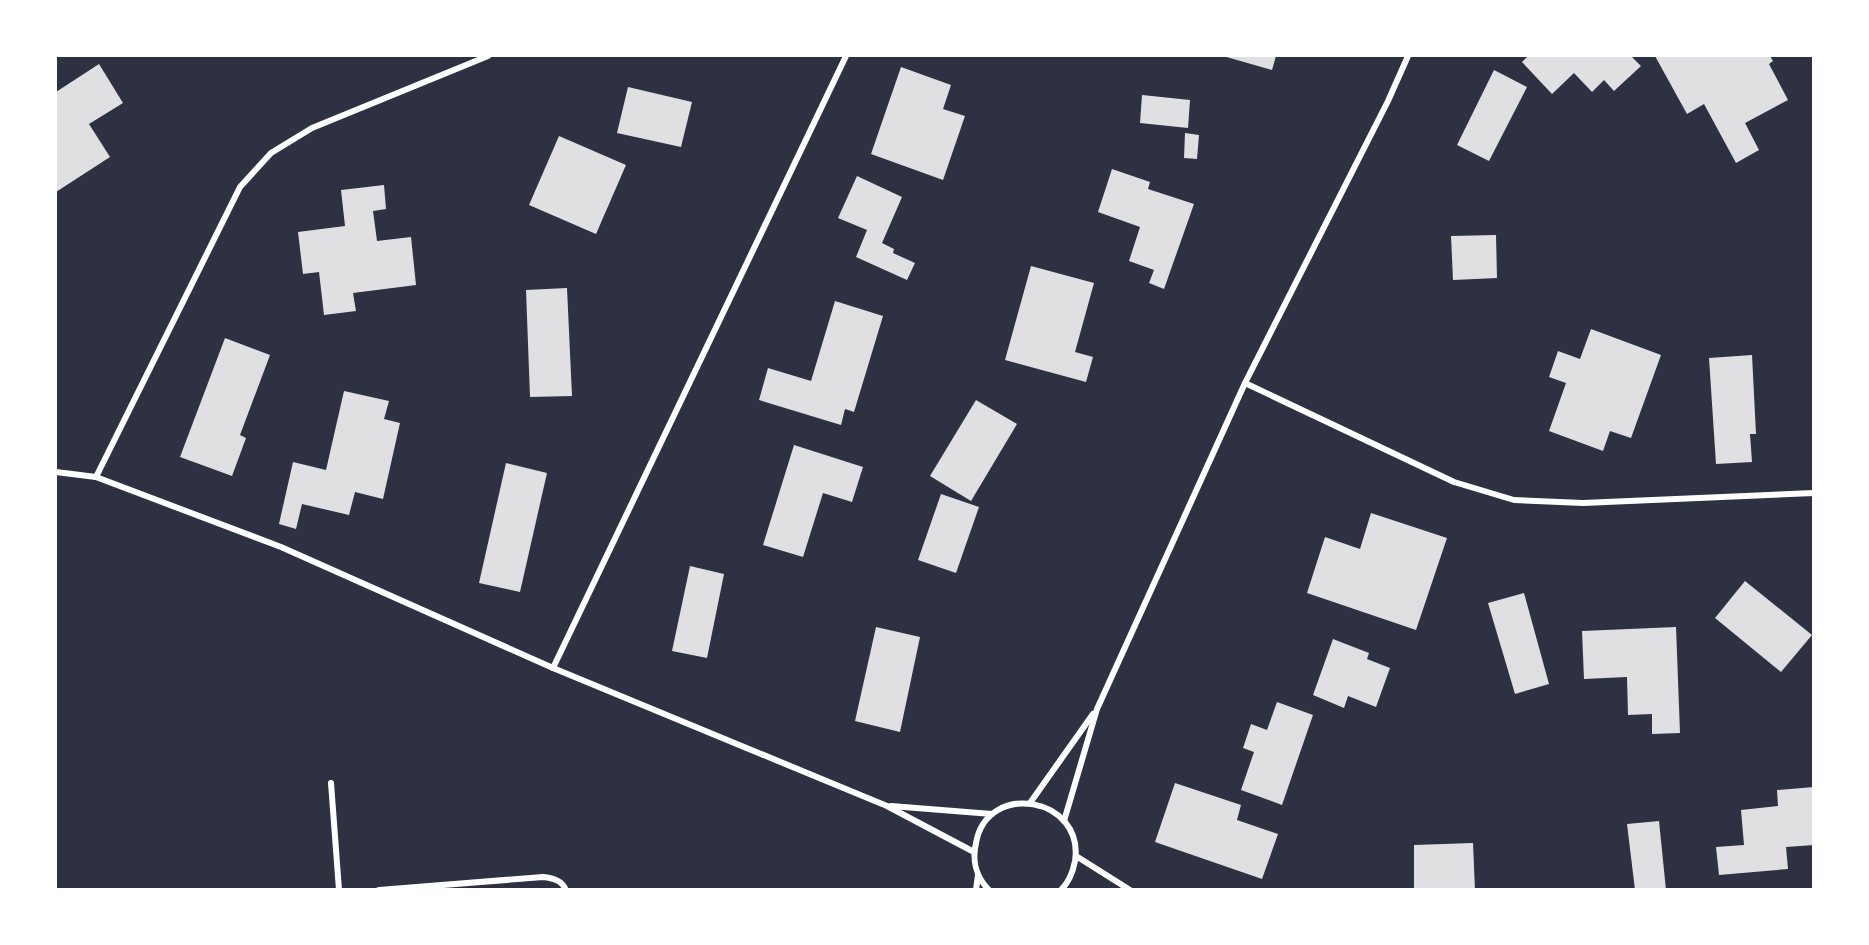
<svg xmlns="http://www.w3.org/2000/svg" width="1869" height="945" font-family="Cabin,sans-serif">
<rect width="100%" height="100%" fill="#2d3142"/>
<g fill="#e0e0e3">
<path d="M 1223,56 L 1276,56 L 1272,70 Z"/>
<path d="M 1528,56 L 1631,56 L 1641,66 L 1614,91 L 1604,80 L 1592,92 L 1574,73 L 1552,94 L 1522,62 Z"/>
<path d="M 1655,56 L 1770,56 L 1773,61 L 1769,64 L 1788,100 L 1745,123 L 1759,150 L 1736,163 L 1704,104 L 1687,114 Z"/>
<path d="M 99,64 L 123,103 L 89,124 L 110,157 L 56,192 L 56,92 Z"/>
<path d="M 901,67 L 951,85 L 943,109 L 965,116 L 943,180 L 871,154 Z"/>
<path d="M 1494,70 L 1527,87 L 1489,161 L 1457,145 Z"/>
<path d="M 628,87 L 692,102 L 681,147 L 617,133 Z"/>
<path d="M 1142,95 L 1190,100 L 1188,128 L 1140,123 Z"/>
<path d="M 1185,133 L 1199,135 L 1197,159 L 1184,158 Z"/>
<path d="M 559,136 L 626,165 L 596,234 L 529,205 Z"/>
<path d="M 1112,169 L 1150,182 L 1148,189 L 1194,204 L 1164,289 L 1149,283 L 1154,270 L 1129,261 L 1140,227 L 1098,212 Z"/>
<path d="M 857,176 L 902,197 L 882,243 L 894,249 L 893,253 L 915,263 L 907,280 L 856,257 L 867,230 L 838,218 Z"/>
<path d="M 384,185 L 386,209 L 373,211 L 377,241 L 411,237 L 416,285 L 353,293 L 356,311 L 324,315 L 319,272 L 303,274 L 298,232 L 345,226 L 341,190 Z"/>
<path d="M 1496,235 L 1497,278 L 1453,280 L 1451,236 Z"/>
<path d="M 1031,266 L 1094,283 L 1075,352 L 1093,357 L 1086,382 L 1005,360 Z"/>
<path d="M 567,288 L 572,396 L 530,397 L 526,290 Z"/>
<path d="M 835,301 L 883,316 L 854,412 L 845,409 L 841,425 L 759,400 L 768,368 L 811,381 Z"/>
<path d="M 1591,329 L 1661,355 L 1631,438 L 1610,431 L 1603,451 L 1549,431 L 1566,383 L 1549,377 L 1558,351 L 1580,359 Z"/>
<path d="M 225,338 L 270,355 L 240,435 L 246,438 L 232,476 L 180,457 Z"/>
<path d="M 1752,355 L 1756,434 L 1750,434 L 1752,462 L 1716,464 L 1709,358 Z"/>
<path d="M 344,391 L 389,401 L 384,419 L 400,423 L 383,499 L 355,492 L 349,515 L 302,504 L 296,529 L 279,524 L 293,462 L 326,470 Z"/>
<path d="M 976,400 L 1017,424 L 971,501 L 930,476 Z"/>
<path d="M 794,445 L 863,467 L 852,502 L 823,493 L 803,557 L 763,545 Z"/>
<path d="M 506,463 L 547,473 L 520,592 L 479,583 Z"/>
<path d="M 941,494 L 979,507 L 956,573 L 918,560 Z"/>
<path d="M 1371,513 L 1447,538 L 1416,630 L 1307,593 L 1325,537 L 1360,549 Z"/>
<path d="M 690,566 L 724,574 L 707,658 L 672,651 Z"/>
<path d="M 1745,581 L 1812,635 L 1781,672 L 1715,618 Z"/>
<path d="M 1524,593 L 1549,684 L 1515,694 L 1488,603 Z"/>
<path d="M 876,627 L 920,637 L 900,732 L 855,721 Z"/>
<path d="M 1676,627 L 1680,733 L 1652,734 L 1652,714 L 1628,715 L 1627,677 L 1584,679 L 1582,631 Z"/>
<path d="M 1333,639 L 1369,653 L 1367,659 L 1390,668 L 1376,707 L 1348,696 L 1344,708 L 1313,695 Z"/>
<path d="M 1277,702 L 1313,715 L 1282,805 L 1241,790 L 1254,752 L 1243,748 L 1251,724 L 1267,730 Z"/>
<path d="M 1175,783 L 1241,805 L 1237,820 L 1278,834 L 1262,879 L 1155,842 Z"/>
<path d="M 1814,787 L 1814,845 L 1786,847 L 1788,869 L 1719,875 L 1716,847 L 1744,845 L 1741,810 L 1778,806 L 1777,790 Z"/>
<path d="M 1659,821 L 1666,890 L 1635,890 L 1627,824 Z"/>
<path d="M 1473,843 L 1475,890 L 1414,890 L 1414,845 Z"/>
</g>
<g fill="none" stroke-linecap="round" stroke-linejoin="round">
<g stroke="#fff" stroke-width="6">
<path d="M 1245,383 L 1454,482 L 1514,500 L 1583,503 L 1814,493"/>
<path d="M 56,472 L 96,477 L 281,547 L 553,668 L 887,806 L 974,852"/>
<path d="M 96,477 L 240,187 L 271,153 L 312,128 L 488,56"/>
<path d="M 553,668 L 846,56"/>
<path d="M 331,783 L 339,890"/>
<path d="M 1030,803 L 1093,714"/>
<path d="M 891,806 L 992,814"/>
<path d="M 1064,821 L 1097,709 L 1245,383 L 1388,101 L 1408,56"/>
<path d="M 1076,856 L 1130,890"/>
<path d="M 379,890 L 543,877 C 552,878 562,880 566,890"/>
<path d="M 976,890 L 978,875"/>
<path d="M 989,890 C 976,877 972,860 976,843 C 987,780 1085,797 1075,861 C 1073,872 1069,882 1061,890"/>
</g>
</g>
<rect width="1869" height="945" fill="none" stroke="#ffffff" stroke-width="114"/>
</svg>
